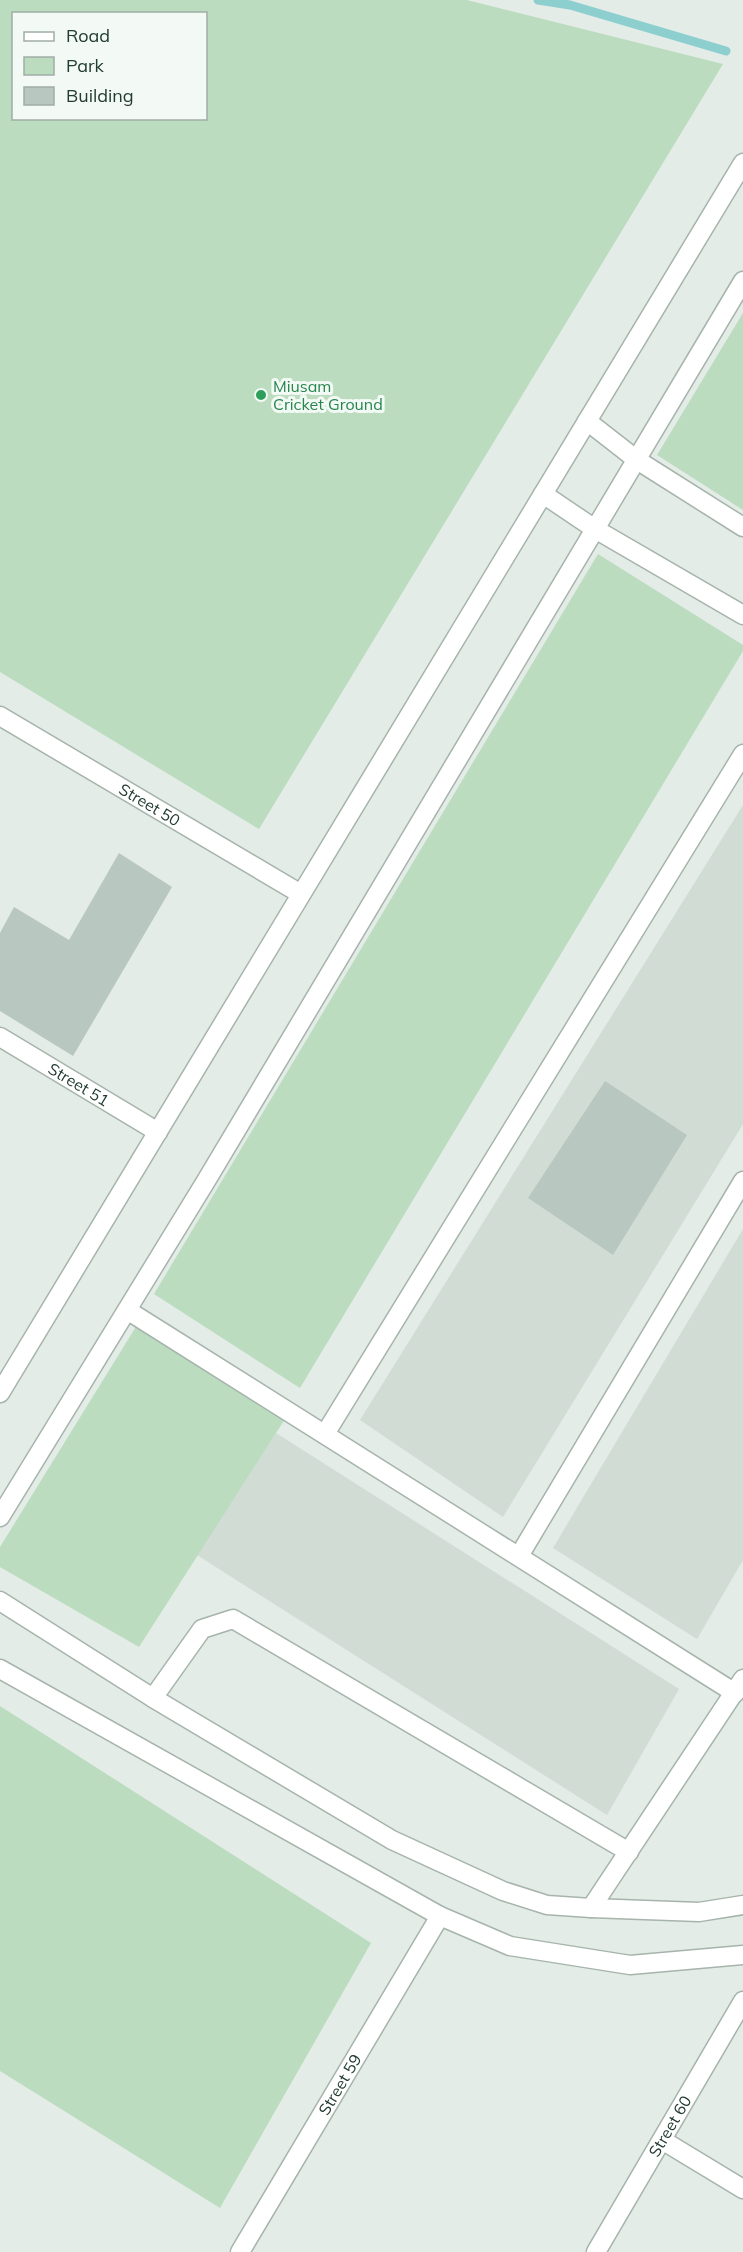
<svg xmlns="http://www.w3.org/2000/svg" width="743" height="2252" font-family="Mulish,sans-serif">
<rect width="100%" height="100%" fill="#e3ece6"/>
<g fill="#d1dcd5">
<path d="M 743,805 L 743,1124 L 503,1517 L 360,1420 Z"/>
<path d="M 743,1229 L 743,1560 L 697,1639 L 553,1548 Z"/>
<path d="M 276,1433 L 679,1689 L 607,1815 L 197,1555 Z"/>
</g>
<g fill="#bcdcc0" fill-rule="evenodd">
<path d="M 0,0 L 467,0 L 723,64 L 259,829 L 0,672 ZM 14,14 L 206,14 L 206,118 L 14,118 Z"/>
<path d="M 743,313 L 743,510 L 657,455 Z"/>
<path d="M 598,554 L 743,645 L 743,651 L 300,1388 L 154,1294 Z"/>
<path d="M 137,1325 L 285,1419 L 139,1647 L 0,1567 L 0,1547 Z"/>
<path d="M 0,1706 L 371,1943 L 220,2208 L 0,2071 Z"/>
</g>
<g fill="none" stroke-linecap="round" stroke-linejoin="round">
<path stroke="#8dcecf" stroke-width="9" d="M 538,0 L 570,5 L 726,51"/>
</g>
<g fill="#b8c7bf">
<path d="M 119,853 L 172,887 L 73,1056 L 0,1011 L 0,933 L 14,907 L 69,940 Z"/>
<path d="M 605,1081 L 687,1135 L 613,1255 L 528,1198 Z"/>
</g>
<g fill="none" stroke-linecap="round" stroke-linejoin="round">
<defs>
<g id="minor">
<path d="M 587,421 L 637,460 L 743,527"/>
<path d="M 543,494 L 595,529 L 743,615"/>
<path id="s1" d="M 0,716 L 301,894"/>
<path id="s2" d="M 0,1037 L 158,1132"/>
<path d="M 127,1310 L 735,1693"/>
<path d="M 0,1393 L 743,163"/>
<path d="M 325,1434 L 743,754"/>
<path d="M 0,1517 L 206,1181 L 743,281"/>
<path d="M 519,1556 L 743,1181"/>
<path d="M 0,1601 L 153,1698 L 392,1840 L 503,1891 L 547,1905 L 591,1908 L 699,1912 L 743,1905"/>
<path d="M 0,1669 L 440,1916 L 510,1946 L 630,1965 L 743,1955"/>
<path d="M 153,1698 L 202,1629 L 233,1619 L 629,1852"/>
<path d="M 591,1908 L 743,1679"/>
<path d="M 662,2140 L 743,2189"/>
<path id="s3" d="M 240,2252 L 440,1916"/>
<path id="s4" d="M 596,2252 L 743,2001"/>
</g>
</defs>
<use href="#minor" stroke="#a6b4ac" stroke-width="21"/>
<use href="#minor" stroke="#fff" stroke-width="18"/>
</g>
<circle fill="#2e9e5b" stroke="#f3f9f5" stroke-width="2" cx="261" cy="395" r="6"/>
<g text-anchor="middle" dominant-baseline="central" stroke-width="6" stroke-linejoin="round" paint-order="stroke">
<g font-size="16" fill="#27864d" stroke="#f3f9f5" text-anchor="start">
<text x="273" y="386">Miusam<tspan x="273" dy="18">Cricket Ground</tspan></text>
</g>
<g font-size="16" fill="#233c32" stroke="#f3f9f5">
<text stroke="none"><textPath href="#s1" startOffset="174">Street 50</textPath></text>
<text stroke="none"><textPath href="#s2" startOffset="92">Street 51</textPath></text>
<text stroke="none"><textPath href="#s3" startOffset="195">Street 59</textPath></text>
<text stroke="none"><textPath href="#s4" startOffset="146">Street 60</textPath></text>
</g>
</g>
<rect x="12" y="12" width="195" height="108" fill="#f3f9f5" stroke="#a0ada7" stroke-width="1.5"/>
<rect x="24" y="32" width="30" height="9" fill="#ffffff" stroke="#a0ada7" stroke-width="1.5"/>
<text x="66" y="42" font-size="18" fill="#233c32">Road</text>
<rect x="24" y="57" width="30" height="18" fill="#bcdcc0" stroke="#a0ada7" stroke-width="1.5"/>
<text x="66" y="72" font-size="18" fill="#233c32">Park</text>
<rect x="24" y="87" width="30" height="18" fill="#b8c7bf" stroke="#a0ada7" stroke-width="1.5"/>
<text x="66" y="102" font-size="18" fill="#233c32">Building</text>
</svg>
